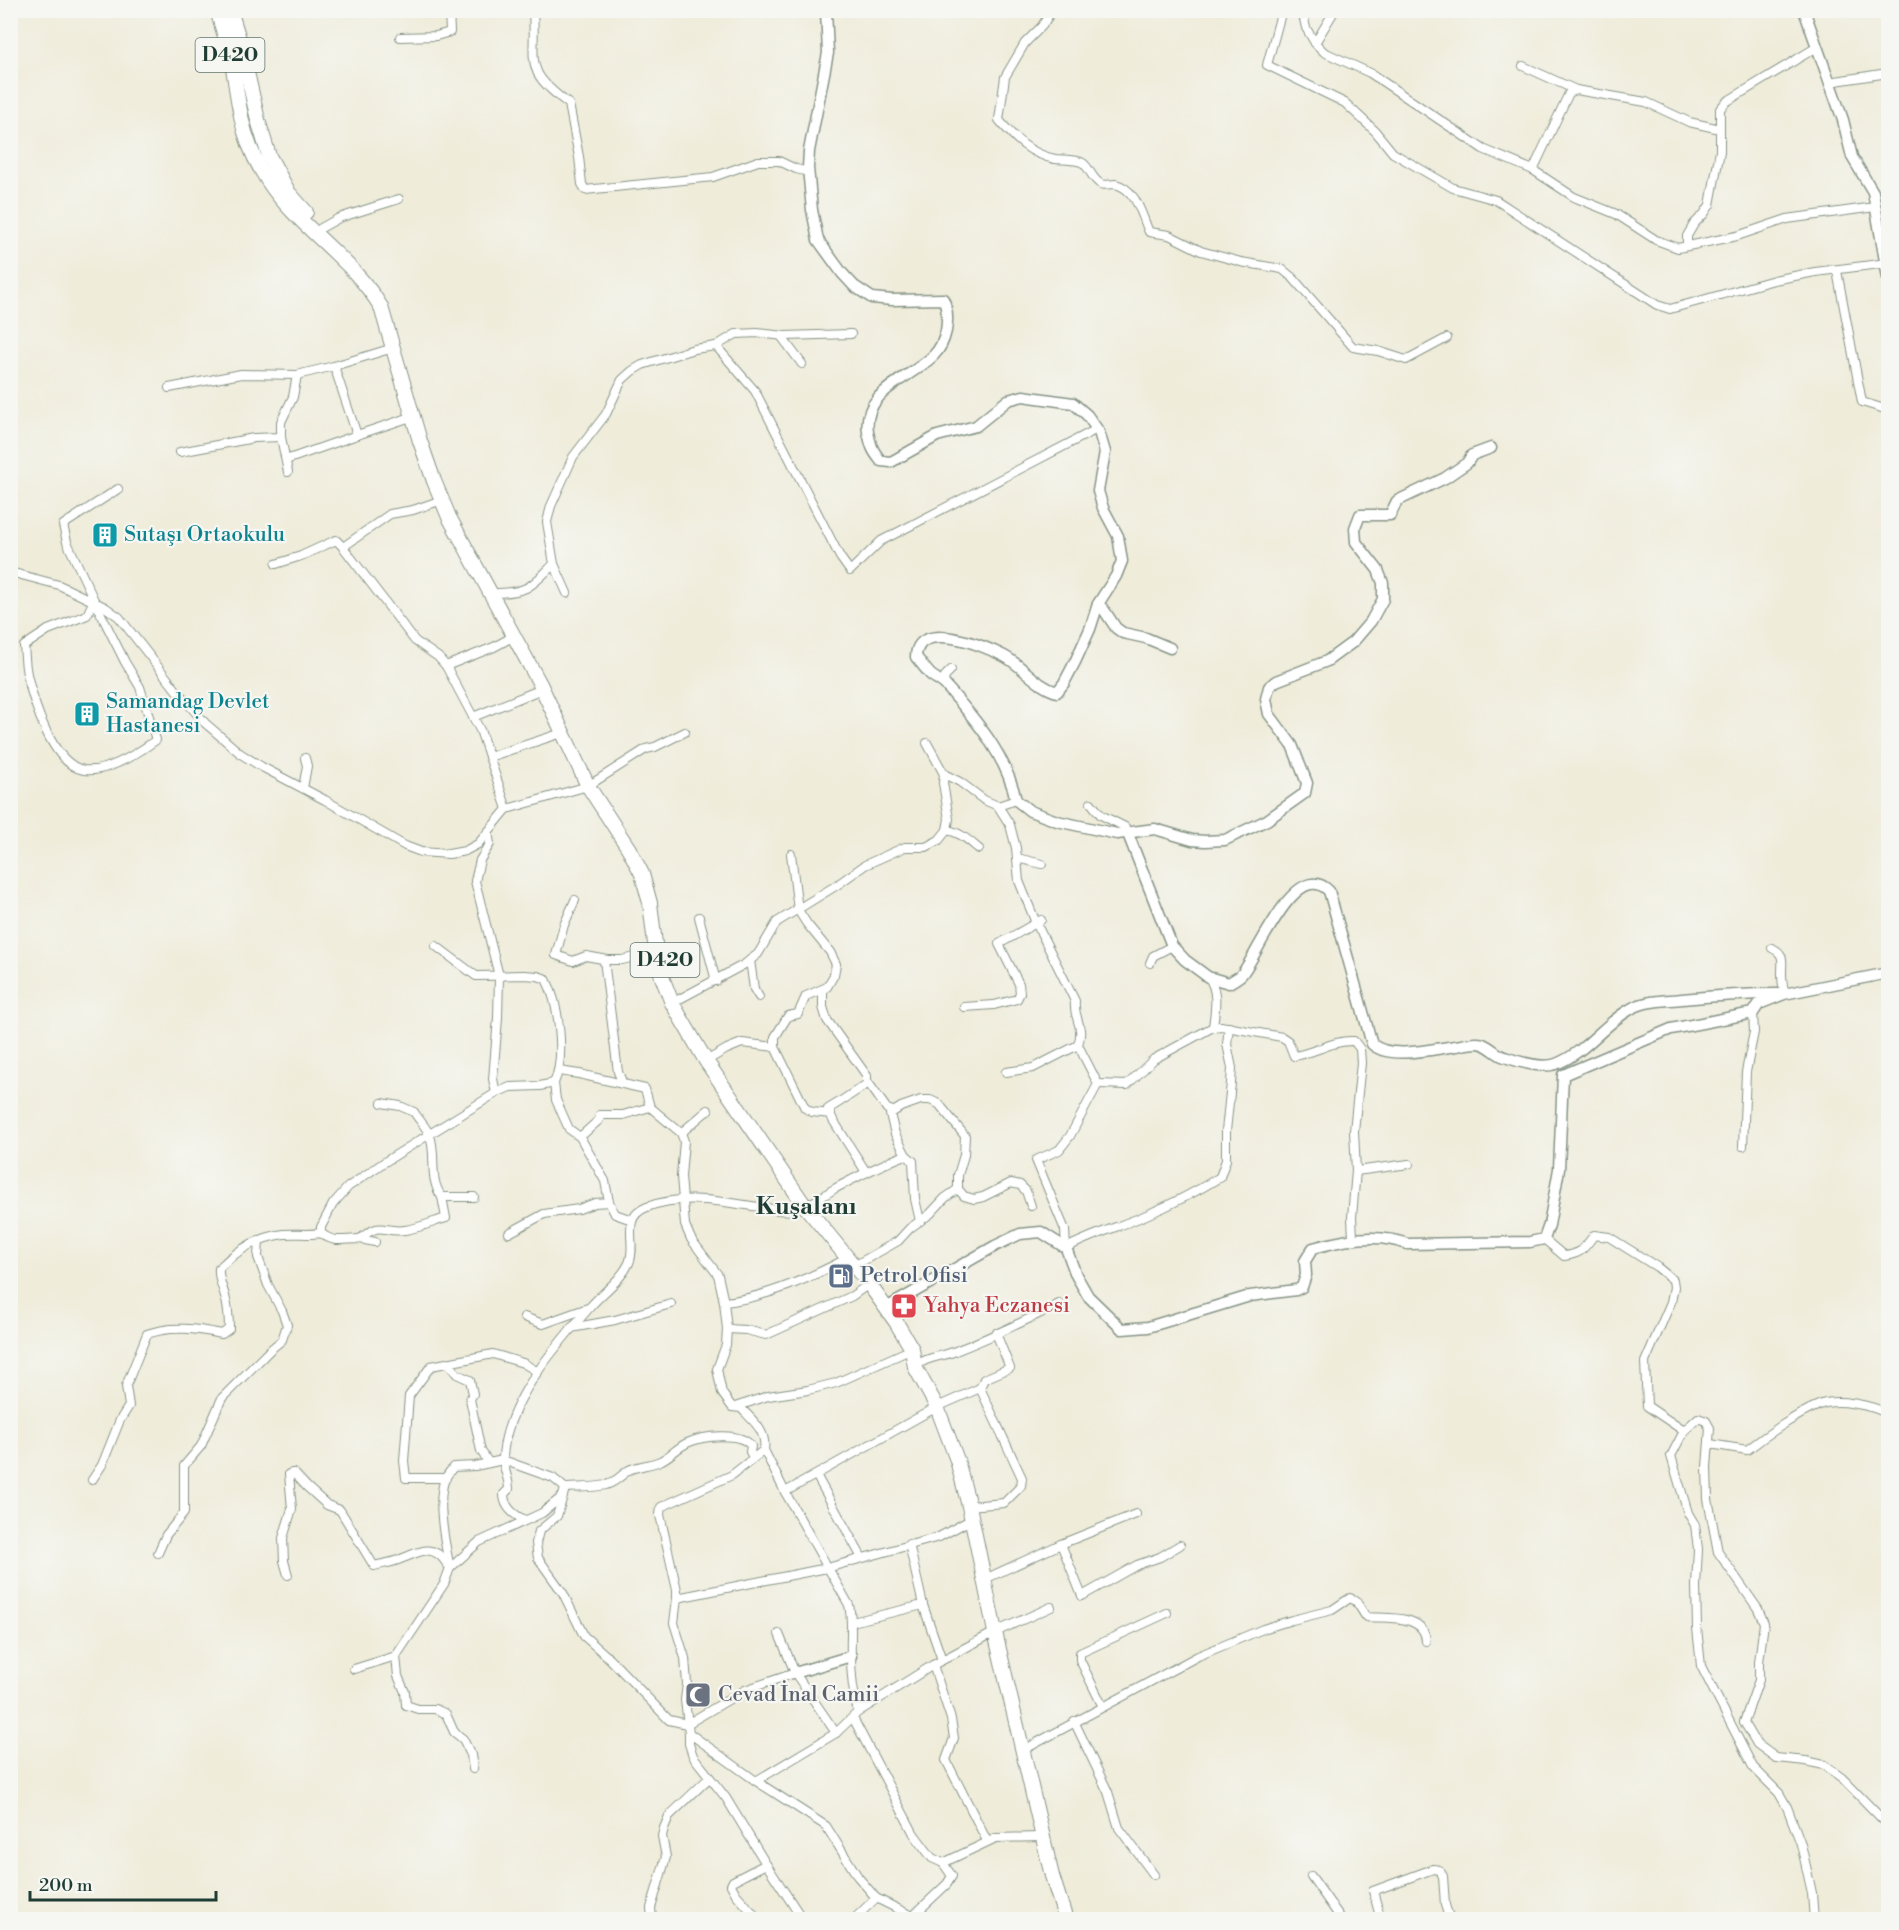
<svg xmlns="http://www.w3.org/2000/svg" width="1899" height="1930" font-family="'Libre Bodoni',serif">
<rect width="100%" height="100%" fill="#f6f6f2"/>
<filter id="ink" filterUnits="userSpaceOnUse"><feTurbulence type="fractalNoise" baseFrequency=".0167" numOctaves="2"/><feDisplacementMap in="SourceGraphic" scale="12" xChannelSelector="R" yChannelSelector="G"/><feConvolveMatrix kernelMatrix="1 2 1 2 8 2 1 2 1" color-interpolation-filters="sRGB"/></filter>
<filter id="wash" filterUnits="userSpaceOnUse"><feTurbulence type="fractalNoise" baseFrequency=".008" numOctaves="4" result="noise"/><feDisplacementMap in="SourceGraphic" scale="24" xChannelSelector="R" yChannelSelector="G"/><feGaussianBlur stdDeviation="1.35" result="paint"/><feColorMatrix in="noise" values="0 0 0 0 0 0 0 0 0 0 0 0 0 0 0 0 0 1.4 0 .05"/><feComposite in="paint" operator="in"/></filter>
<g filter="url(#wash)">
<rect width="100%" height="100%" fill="#efecda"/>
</g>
<g filter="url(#ink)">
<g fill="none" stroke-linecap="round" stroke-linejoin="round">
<defs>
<g id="street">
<path d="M 533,10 C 537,63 521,69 569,104 L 579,157 L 582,184 L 585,190 L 713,177 L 758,161 L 779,161 L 796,169 L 809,172"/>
<path d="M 1052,10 L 1042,26 L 1025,43 L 1005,77 L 999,120 C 1015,139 1030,154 1055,159 C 1064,160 1076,159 1083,163 C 1090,168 1092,180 1101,184 C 1105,186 1111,184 1115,184 C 1136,188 1142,216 1149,232 L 1169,235 L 1201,251 L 1241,262 L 1282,269 L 1293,278 L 1353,347 L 1378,351 L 1406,360 L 1447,338"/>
<path d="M 1282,10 L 1267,65 L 1345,103 L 1375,131 L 1393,153 L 1453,188 L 1496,200 L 1657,305 L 1670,309 L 1774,280 L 1815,272 L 1888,263"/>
<path d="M 1302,10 L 1306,28 L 1315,43 L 1324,52 L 1370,73 L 1483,149 L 1533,170 L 1574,197 L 1616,214 L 1656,240 L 1678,248 L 1737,236 L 1787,219 L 1875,207"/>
<path d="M 400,37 L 436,36 L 450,32 L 449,10"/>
<path d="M 1315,43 L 1335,10"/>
<path d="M 1523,66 L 1576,90"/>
<path d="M 1829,82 L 1888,73"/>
<path d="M 1533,170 L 1569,93 L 1576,90 L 1646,102 L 1689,122 L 1720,129"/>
<path d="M 321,228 L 339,218 L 399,199"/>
<path d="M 1687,246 L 1687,236 L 1694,224 L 1704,214 L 1710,205 L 1720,151 L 1720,109 L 1726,102 L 1817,47"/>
<path d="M 1837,271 L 1862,402 L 1888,410"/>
<path d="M 781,336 L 802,364"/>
<path d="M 716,346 L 755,391 L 840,557 L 850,571 L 881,541 L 1097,429"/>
<path d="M 334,366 L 357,435 L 414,416"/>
<path d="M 169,388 L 241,374 L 297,375 L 334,366 L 393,348"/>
<path d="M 180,452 L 254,438 L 281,437"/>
<path d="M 286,460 L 357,435"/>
<path d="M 288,472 L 281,437 L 281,422 L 293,397 L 297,375"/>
<path d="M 343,547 L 390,514 L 413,510 L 442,500"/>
<path d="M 276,564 L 301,556 L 336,540 L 343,547 L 415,641 L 438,657 L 446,666 L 480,730 L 507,809"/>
<path d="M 554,564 L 567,593"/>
<path d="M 10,572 L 59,585 L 105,607 L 119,617 L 177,691 L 205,723 L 241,754 L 262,767 L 325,800 L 405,846 L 421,852 L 449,854 L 465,851 L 478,844 L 507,809 L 588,786 L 646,749 L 655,747 L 685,732"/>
<path d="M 498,593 C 530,592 532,585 554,564 L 547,522 L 551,506 L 573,457 L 606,414 L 622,380 L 632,371 L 642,365 L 694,349 L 716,346 L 736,334 L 757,333 L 785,336 L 851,334"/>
<path d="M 94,600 L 87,615 L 48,630 L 24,646 C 25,655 25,665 27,674 C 33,701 52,765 84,770 C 107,773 138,753 156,740 L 140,687 L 125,662 L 94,600 L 67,542 L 63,525 L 118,489"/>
<path d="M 446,666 L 494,647 L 514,636"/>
<path d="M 944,684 L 945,676 L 951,670"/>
<path d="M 473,717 L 542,689"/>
<path d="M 927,743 L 944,774"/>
<path d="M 489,757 L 562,733"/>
<path d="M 303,788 L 307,766 L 305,758"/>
<path d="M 1091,803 L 1101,815 L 1125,827 L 1128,834"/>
<path d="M 998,806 L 1016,800"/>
<path d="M 947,830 C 960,832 969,841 979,849"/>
<path d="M 488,832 L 490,844 L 480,860 L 475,881 L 499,976 L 498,1018 L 493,1079 L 496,1093"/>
<path d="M 1017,858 L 1042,864"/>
<path d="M 575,900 L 564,925 L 556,955 L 573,961 L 586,956 L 608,960 L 622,960 L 656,952"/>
<path d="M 699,917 L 716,981"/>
<path d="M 1772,948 C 1785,954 1782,960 1782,973 C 1782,980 1783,987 1784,994"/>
<path d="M 604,960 L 618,1072 L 623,1084"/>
<path d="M 750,960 L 754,989 L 759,997"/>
<path d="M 1150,963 L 1153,956 L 1172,946"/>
<path d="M 1208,977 C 1219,990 1215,1011 1213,1027"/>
<path d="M 823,990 L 823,1007 L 827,1020 L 867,1076 L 867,1084 C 854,1092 842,1101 828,1109 L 833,1120 L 866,1172"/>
<path d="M 672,1003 L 745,964 L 758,954 L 777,922 L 837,885 L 865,865 L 905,847 L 926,847 L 939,840 L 947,830 L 949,819 L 943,783 L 944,774 L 960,782 L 984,800 L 998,806 L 1010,825 L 1016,848 L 1019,881 L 1036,923 L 1075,1001 C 1073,1020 1085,1024 1078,1045 L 1098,1084 L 1070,1136 L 1059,1150 L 1036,1160 L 1065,1230 L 1066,1248 C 1091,1235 1118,1227 1144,1216 C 1170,1205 1196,1192 1220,1177 L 1226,1160 L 1226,1131 L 1231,1083 L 1232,1068 L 1227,1044 L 1229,1027"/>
<path d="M 964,1007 L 994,1005 L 1017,999 L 1020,993 L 1019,984 L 999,944 L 1041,920"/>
<path d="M 775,1047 L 805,1108 L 812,1112 L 831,1114"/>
<path d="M 706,1061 L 727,1049 L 742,1043 L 775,1047 L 775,1037 L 788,1016 L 798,1014 L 806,996 L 827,987 L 834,975 L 836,964 L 830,952 L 807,924 L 798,910 L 791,854"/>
<path d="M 559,1071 L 579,1074 L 645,1089 L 650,1107 L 681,1133 L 684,1141 L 681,1176 L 685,1225 L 691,1239 L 718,1275 L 724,1302 L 727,1329 L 726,1345 L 717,1369 L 722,1393 L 732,1407 L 741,1408 C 753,1421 767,1431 764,1450 L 732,1475 L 661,1507 L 660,1515 L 677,1590 L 677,1598 L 674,1623 L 685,1658 L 687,1684 L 685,1700 L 689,1733 L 756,1781 L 826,1826 L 858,1877 L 876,1898 L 920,1920"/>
<path d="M 1006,1072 L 1033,1068 L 1078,1045"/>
<path d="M 867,1081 L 887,1109 L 893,1111"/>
<path d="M 554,1083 L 556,1100 L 569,1129 L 580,1137"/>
<path d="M 1098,1084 L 1127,1085 L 1154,1059 L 1213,1027 L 1221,1026 L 1282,1037 L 1288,1041 L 1294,1056 C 1315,1053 1332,1040 1354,1041 L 1360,1049 L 1361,1063 L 1354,1131 L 1356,1171 L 1352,1217 L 1353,1238"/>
<path d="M 382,1103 L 400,1106 L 414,1112 C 418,1119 428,1129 430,1136 C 437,1155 428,1179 442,1197 L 474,1197"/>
<path d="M 681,1133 L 708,1110"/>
<path d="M 1743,1146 L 1746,1072 L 1754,1032 L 1753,1013"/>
<path d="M 906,1155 L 895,1134 L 890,1114 L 901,1107 L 921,1100 L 930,1100 L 939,1104 L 965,1136 L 964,1155 L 958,1175 L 958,1189 L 964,1196 L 974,1199 L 983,1197 L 1011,1183 L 1020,1185 L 1026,1191 L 1031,1206"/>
<path d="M 1356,1171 L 1409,1164"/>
<path d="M 632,1220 L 615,1214 L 609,1202 L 605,1181 L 580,1137 L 599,1120 L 600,1115 L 623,1115 L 650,1107"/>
<path d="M 509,1233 L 544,1214 L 579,1209 L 595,1203 L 609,1202"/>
<path d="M 360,1239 C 382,1220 382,1233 405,1230 C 419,1228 433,1222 446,1218 L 442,1197"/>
<path d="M 1544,1239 L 1564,1256 C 1581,1254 1584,1249 1594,1235 L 1609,1237 L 1657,1267 L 1673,1280 L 1674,1287 L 1671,1302 L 1645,1362 L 1647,1406 L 1684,1431 L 1671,1456 L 1688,1513 L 1695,1525 L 1698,1549 L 1696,1586 L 1697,1628 L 1701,1666 L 1753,1767 L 1779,1793 L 1787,1807 L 1801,1844 L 1812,1893 L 1814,1920"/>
<path d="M 375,1242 C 370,1241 365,1240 360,1239 C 344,1239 334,1244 321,1233 L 321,1227 L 333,1204 L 348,1187 L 383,1163 L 496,1093 L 510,1087 L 540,1086 L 554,1083 C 566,1057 559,1004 546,979 L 538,976 L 524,975 L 476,976 L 436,946"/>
<path d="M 854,1266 L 898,1241 L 910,1228 L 930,1214 L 945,1198 L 958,1189"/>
<path d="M 724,1302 C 766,1298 810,1278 848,1258"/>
<path d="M 524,1317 L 543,1324 L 588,1308"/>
<path d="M 571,1328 L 615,1320 L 671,1304"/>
<path d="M 727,1329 L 746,1330 L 766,1335 L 852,1296 L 869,1284"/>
<path d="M 448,1363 L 457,1374 L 470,1380 L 473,1394 L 470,1399 L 481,1451 L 489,1463"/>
<path d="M 915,1367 C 925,1357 940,1357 953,1352 C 989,1338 1025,1321 1059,1304"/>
<path d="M 735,1407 L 768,1396 L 808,1390 L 836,1383 L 912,1349"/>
<path d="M 1684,1431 L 1698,1418 L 1706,1421 L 1710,1428 L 1707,1467 L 1708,1499 L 1718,1552 L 1758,1609 L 1764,1623 L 1759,1662 L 1759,1680 L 1744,1722 L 1757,1744 L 1776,1758 L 1806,1761 L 1824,1765 L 1842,1778 L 1888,1825"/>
<path d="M 1710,1444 L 1747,1450 C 1765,1436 1797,1414 1819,1405 C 1837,1398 1872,1405 1888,1414"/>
<path d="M 764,1450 L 785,1492 L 849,1605 C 853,1622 850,1639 851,1656 C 851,1676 853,1693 858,1712"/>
<path d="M 816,1475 L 862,1558"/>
<path d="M 446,1478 L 406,1478 L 404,1461 L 409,1396 L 431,1366 L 493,1354 L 523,1363 L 538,1372"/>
<path d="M 92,1480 L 102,1465 L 120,1420 L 129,1406 L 126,1386 L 147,1334 C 172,1325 197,1329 222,1334 L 229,1329 C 229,1318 228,1307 225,1296 C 222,1285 218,1279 219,1268 C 237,1250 258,1237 284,1234 C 297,1233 309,1235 321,1233"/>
<path d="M 565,1488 C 578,1487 593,1488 606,1485 C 616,1482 621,1475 629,1470 C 637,1466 651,1465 660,1461 C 669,1457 677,1448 687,1443 C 702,1436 741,1431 751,1446 L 750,1452 L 753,1457"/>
<path d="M 785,1492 L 937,1407 L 980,1388 L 984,1379 L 1010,1368 L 996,1333"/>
<path d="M 563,1496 L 557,1516 L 539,1531 L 536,1543 L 538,1558 L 563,1593 L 584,1636 L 610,1659 L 669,1720 L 687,1724 L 745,1690 L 795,1673"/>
<path d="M 969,1506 L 1004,1503 L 1021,1486 L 1022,1478 L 980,1388"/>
<path d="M 525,1520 C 514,1515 504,1507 504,1494 L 509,1489 C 509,1478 503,1468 503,1458 C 505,1403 555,1347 590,1307 C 602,1293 621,1280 629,1263 C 638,1243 619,1218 647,1207 C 684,1193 722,1202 760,1207 C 769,1208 782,1212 791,1210 C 807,1208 822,1196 836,1188 C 859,1176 881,1164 906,1155 L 913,1161 L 915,1199 L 920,1221"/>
<path d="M 909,1544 L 923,1605 L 942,1660"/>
<path d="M 1061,1544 L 1082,1596 L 1137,1565 L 1160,1557 L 1180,1545"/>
<path d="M 158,1553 L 166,1535 L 184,1513 L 184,1466 L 201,1446 L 222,1398 L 270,1350 L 282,1340 L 287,1325 L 282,1311 L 268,1285 L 258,1257 L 259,1240"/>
<path d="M 288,1575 L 284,1561 L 283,1538 L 292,1509 L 289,1474 L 292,1473 L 294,1473 L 307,1487 L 327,1505 L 340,1510 L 374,1566 C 382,1564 390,1563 398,1560 C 418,1553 432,1541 447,1564"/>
<path d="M 985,1579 L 1061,1544 L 1136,1514"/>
<path d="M 677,1598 L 827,1568 L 939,1537 L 972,1519"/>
<path d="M 852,1622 L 923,1605"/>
<path d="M 1002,1629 L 1051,1607"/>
<path d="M 779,1634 L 795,1673 L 836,1733"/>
<path d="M 396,1656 L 398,1676 L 405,1692 L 406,1705 L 418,1709 L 435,1709 L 446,1714 L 454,1732 L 463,1739 L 471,1755 L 473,1769"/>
<path d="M 933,1665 L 951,1719 L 954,1738 L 946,1760 L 987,1841"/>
<path d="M 354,1669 L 396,1656 L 444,1584 L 450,1568 L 479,1542 L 542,1513 L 563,1496 L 565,1488 L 553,1478 L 503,1460 L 475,1466 L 453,1467 C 451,1471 447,1474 445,1479 C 436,1500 445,1545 450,1568"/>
<path d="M 1103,1707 L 1080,1660 L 1080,1653 L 1167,1613"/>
<path d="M 853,1718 L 914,1834 L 932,1858 L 943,1863 L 952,1876 L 947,1884 L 913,1916"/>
<path d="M 1074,1721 L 1108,1792 L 1119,1828 L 1154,1875"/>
<path d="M 689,1733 L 689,1744 L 693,1756 L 726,1798 L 766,1864 L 803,1920"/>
<path d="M 1021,1745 L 1027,1748 L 1198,1656 L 1263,1629 L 1292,1620 L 1332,1610 L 1350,1598 L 1356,1601 L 1366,1617 C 1385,1619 1425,1613 1426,1641"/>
<path d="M 756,1781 L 836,1733 L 858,1712 L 933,1665 L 995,1632"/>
<path d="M 943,1863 L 996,1838 L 1042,1837"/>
<path d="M 1311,1876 L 1342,1920"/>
<path d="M 652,1920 L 651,1908 L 666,1857 L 662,1836 L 664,1828 L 669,1816 L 709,1778"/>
<path d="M 759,1920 L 736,1894 L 731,1885 L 733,1881 L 766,1864"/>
<path d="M 853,1920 L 876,1898"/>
<path d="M 1381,1920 L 1373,1891 L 1433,1869 L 1439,1870 L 1443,1876 L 1445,1905 L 1450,1920"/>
</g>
<g id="secondary">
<path d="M 826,10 L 828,53 L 809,151 L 808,168 L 812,210 L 818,240 L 842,273 L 854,286 L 872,298 L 892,300 L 943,299 C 948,309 948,319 946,331 C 944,340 941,348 934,355 C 911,379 862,390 868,432 C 871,446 872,450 881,461 L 891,462 L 937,436 L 976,426 L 1008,400 L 1023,396 L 1073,403 L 1087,415 L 1099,432 L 1105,452 L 1098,491 L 1103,508 L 1118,536 L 1122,561 L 1116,576 L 1098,604 L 1090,629 L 1075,662 L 1064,683 L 1057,692 C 1036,686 1023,666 1004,656 C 985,646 917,618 916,657 C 921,663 926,670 931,675 C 936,679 942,681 946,686 C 976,720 1006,755 1016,800 L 1030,811 L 1057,821 L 1117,834 L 1155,829 L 1192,840 L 1205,841 L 1225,840 L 1267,820 L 1305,793 L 1307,783 L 1292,745 L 1269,714 L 1266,699 L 1269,687 L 1276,681 L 1327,661 L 1353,642 L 1371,621 L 1383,599 L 1383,583 L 1378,570 L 1356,542 L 1355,528 L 1360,515 L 1390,515 L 1397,501 L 1445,478 L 1467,463 L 1472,455 L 1491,448"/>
<path d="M 1804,10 L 1843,120 L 1852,157 L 1873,192 L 1888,278"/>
<path d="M 1098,604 L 1104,610 L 1116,628 L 1123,633 L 1146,638 L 1170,648"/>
<path d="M 1128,834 L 1172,946 L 1185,960 L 1208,977 L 1229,983 C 1233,980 1238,978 1241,975 C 1257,958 1295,856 1329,891 L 1372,1044 C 1389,1060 1433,1049 1456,1046 C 1464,1045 1474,1041 1483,1044 C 1490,1047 1496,1053 1502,1056 C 1516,1061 1542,1069 1556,1064 C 1585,1053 1603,1025 1629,1010 C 1645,1000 1664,1001 1682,999 C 1714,996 1745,994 1778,994"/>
<path d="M 886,1308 L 995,1246 L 1020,1234 L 1041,1232 L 1066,1248 L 1076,1275 L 1088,1296 L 1122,1329 L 1148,1327 L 1250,1296 L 1296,1290 L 1302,1287 L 1306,1275 L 1305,1261 L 1313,1248 C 1344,1240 1376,1232 1407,1244 L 1530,1242 L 1544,1239 L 1549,1225 L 1559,1169 L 1563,1075 L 1671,1029 L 1753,1013 L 1759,1004 L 1784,994 L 1888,973"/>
<path d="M 795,1673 L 851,1656"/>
</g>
<g id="highway">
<path d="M 217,10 C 223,30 229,48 233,68 C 240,112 242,142 268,181 C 299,228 352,258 381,307 L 420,441 L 434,481 L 449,517 L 540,684 L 588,786 L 629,849 L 642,874 L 650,903 L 656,952 L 662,977 L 672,1003 L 706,1061 L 805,1206 L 869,1284 L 896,1322 L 912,1349 L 915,1367 L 937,1407 L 957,1460 L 969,1506 L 995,1632 L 1037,1812 L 1052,1876 L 1066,1920"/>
<path d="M 230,10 L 240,42 L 258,120 L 269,156 L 289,193 L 306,212"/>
</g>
</defs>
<use href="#street" stroke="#879487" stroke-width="10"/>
<use href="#secondary" stroke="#879487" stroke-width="13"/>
<use href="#highway" stroke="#879487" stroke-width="16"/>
<use href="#street" stroke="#fff" stroke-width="8"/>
<use href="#secondary" stroke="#fff" stroke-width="10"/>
<use href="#highway" stroke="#fff" stroke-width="14"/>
</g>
</g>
<defs>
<symbol id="building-square" viewBox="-11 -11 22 22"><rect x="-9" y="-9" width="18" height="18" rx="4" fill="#0f9aa8" stroke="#f6f6f2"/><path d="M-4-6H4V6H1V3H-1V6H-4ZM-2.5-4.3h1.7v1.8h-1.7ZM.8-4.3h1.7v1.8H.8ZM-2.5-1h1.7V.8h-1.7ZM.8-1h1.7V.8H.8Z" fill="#fff"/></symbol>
<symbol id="fuel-square" viewBox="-11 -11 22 22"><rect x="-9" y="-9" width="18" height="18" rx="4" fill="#5c6f8a" stroke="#f6f6f2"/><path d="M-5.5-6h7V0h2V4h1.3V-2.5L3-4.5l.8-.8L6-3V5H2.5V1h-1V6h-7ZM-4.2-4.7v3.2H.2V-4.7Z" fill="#fff"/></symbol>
<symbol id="pharmacy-square" viewBox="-11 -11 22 22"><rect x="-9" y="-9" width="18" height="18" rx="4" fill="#e0444e" stroke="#f6f6f2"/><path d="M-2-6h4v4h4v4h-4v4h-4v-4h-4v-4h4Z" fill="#fff"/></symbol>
<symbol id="mosque-square" viewBox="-11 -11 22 22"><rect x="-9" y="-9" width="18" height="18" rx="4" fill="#6b7280" stroke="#f6f6f2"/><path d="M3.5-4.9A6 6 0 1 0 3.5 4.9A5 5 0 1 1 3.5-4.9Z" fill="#fff"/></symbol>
</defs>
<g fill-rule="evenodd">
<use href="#building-square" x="90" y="520" width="30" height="30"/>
<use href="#building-square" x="72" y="699" width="30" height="30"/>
<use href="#fuel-square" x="826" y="1261" width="30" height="30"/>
<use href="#pharmacy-square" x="889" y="1291" width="30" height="30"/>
<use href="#mosque-square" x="683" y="1680" width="30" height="30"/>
</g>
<g text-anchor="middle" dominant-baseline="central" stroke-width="4.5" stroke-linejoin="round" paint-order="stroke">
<g fill="#f6f6f2" stroke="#60746d" stroke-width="1.5">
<rect x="195.5" y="38" width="69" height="34" rx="4.5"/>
<rect x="630.5" y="943" width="69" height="34" rx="4.5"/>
</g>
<g font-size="20" font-weight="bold" fill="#1f3d34">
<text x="230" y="55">D420</text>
<text x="665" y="960">D420</text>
</g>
<g font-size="21" fill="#0d838f" stroke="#f6f6f2" text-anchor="start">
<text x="124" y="535">Sutaşı Ortaokulu</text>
<text x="106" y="702">Samandag Devlet<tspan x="106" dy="24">Hastanesi</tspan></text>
</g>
<g font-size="21" fill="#4e5e75" stroke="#f6f6f2" text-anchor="start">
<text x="860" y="1276">Petrol Ofisi</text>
</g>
<g font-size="21" fill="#be3a42" stroke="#f6f6f2" text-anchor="start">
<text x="924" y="1306">Yahya Eczanesi</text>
</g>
<g font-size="21" fill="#5b616d" stroke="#f6f6f2" text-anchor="start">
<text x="718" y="1695">Cevad İnal Camii</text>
</g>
<g font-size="24" font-weight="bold" fill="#1f3d34" stroke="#f6f6f2">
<text x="806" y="1207">Kuşalanı</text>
</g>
</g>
<rect width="1899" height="1930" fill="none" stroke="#f6f6f2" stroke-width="36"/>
<path d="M30 1891v9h186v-9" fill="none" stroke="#1f3d34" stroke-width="3"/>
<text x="39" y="1891" font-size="18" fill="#1f3d34" stroke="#f6f6f2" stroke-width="4.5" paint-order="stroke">200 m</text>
</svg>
